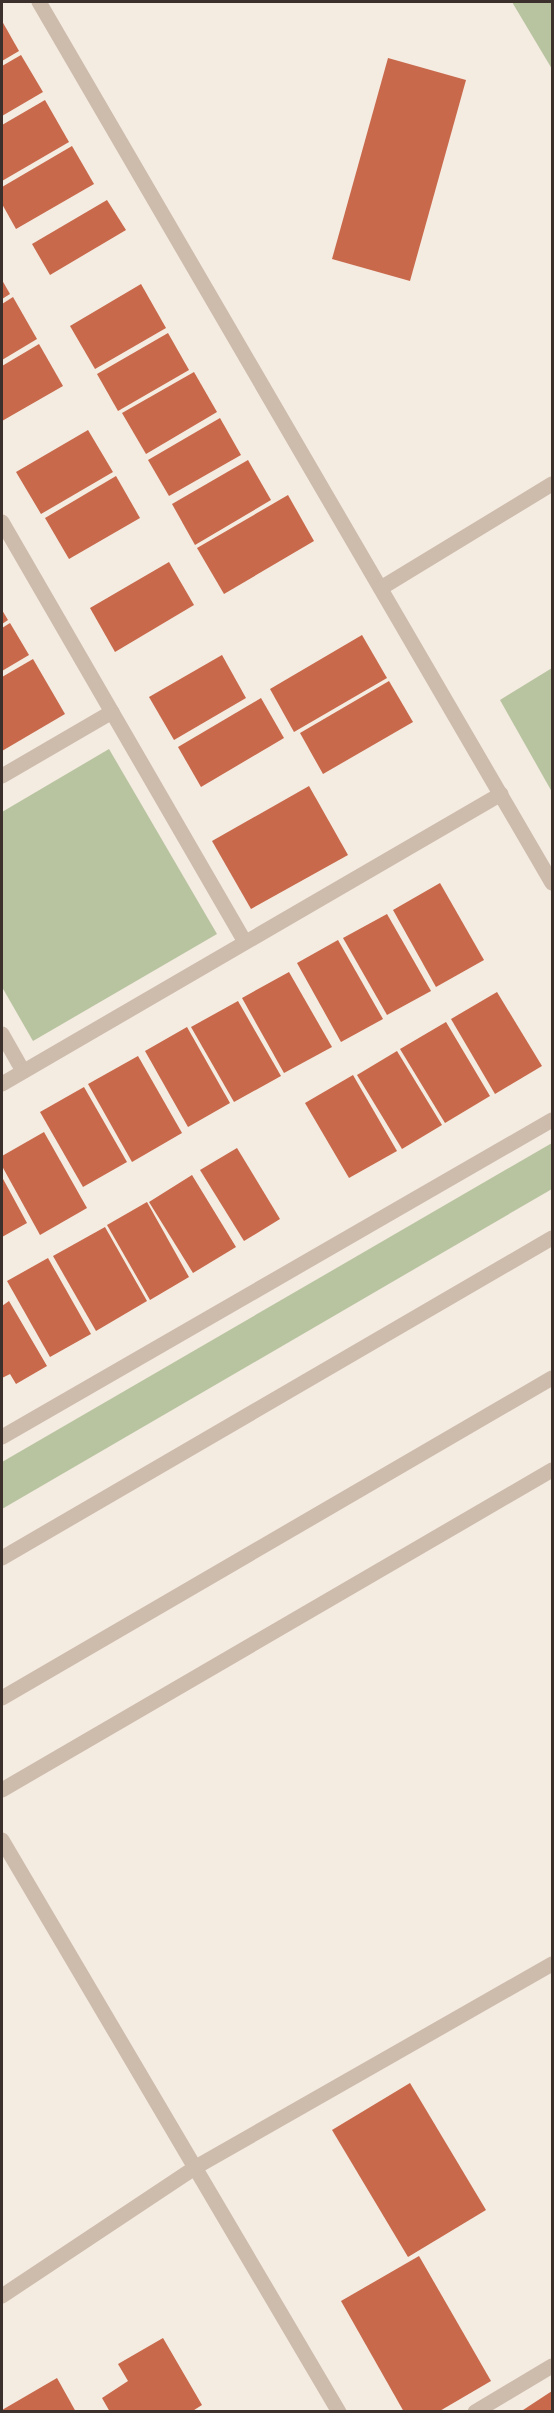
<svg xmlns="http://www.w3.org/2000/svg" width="554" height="2413" font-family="Helvetica,sans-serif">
<rect width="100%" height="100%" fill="#f4ebe1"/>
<g fill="#b8c4a0">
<path d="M 512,2 L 552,2 L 552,69 Z"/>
<path d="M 552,668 L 552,792 L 500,700 Z"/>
<path d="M 109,749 L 217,934 L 33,1041 L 2,987 L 2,812 Z"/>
<path d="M 552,1143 L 552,1189 L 2,1509 L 2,1462 Z"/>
</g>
<g fill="#c8694b">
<path d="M 2,21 L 19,51 L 2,61 Z"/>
<path d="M 21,55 L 43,92 L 2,116 L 2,66 Z"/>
<path d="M 388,58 L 466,80 L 410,281 L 332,259 Z"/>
<path d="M 45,100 L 69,142 L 2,181 L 2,125 Z"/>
<path d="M 72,146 L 94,184 L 16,229 L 2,204 L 2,187 Z"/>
<path d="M 107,200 L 126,230 L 50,275 L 32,244 Z"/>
<path d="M 2,280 L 10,294 L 2,299 Z"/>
<path d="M 141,284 L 166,328 L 95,369 L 70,326 Z"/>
<path d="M 13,297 L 37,339 L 2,360 L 2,304 Z"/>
<path d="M 168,333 L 189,370 L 118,411 L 97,374 Z"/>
<path d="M 39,344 L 63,386 L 2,421 L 2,366 Z"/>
<path d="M 194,372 L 217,412 L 146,454 L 122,413 Z"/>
<path d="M 220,418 L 241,455 L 169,496 L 148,460 Z"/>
<path d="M 88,430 L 113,472 L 41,514 L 16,472 Z"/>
<path d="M 248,460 L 271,500 L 195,545 L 172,504 Z"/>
<path d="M 116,476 L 140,518 L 69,559 L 45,518 Z"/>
<path d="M 288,495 L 314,541 L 224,594 L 197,548 Z"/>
<path d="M 169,562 L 194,605 L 115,652 L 90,608 Z"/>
<path d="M 2,610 L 8,620 L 2,624 Z"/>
<path d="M 10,623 L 29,655 L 2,671 L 2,628 Z"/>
<path d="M 362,635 L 387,678 L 294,732 L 270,689 Z"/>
<path d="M 222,655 L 246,698 L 174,740 L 149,697 Z"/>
<path d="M 33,659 L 65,714 L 2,751 L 2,677 Z"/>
<path d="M 389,681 L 413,722 L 323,774 L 300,733 Z"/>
<path d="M 261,698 L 284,738 L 201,787 L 178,747 Z"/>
<path d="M 309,786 L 348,855 L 251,909 L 212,841 Z"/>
<path d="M 440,883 L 484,960 L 436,987 L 393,910 Z"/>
<path d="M 387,914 L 431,991 L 387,1015 L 343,938 Z"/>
<path d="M 338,940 L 383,1019 L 341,1042 L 297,963 Z"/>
<path d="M 289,972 L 332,1047 L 284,1073 L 242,998 Z"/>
<path d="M 497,992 L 542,1066 L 495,1094 L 451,1019 Z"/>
<path d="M 238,1001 L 281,1076 L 234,1102 L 191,1027 Z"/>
<path d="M 446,1022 L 490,1096 L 445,1123 L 400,1049 Z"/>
<path d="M 187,1027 L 230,1103 L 188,1127 L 145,1051 Z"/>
<path d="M 397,1051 L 442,1125 L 402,1149 L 357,1075 Z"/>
<path d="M 138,1056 L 182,1133 L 132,1162 L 88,1084 Z"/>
<path d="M 353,1075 L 397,1151 L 349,1178 L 305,1103 Z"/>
<path d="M 84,1087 L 127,1162 L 83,1187 L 40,1112 Z"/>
<path d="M 44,1132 L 87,1208 L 40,1235 L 2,1166 L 2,1156 Z"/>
<path d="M 237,1148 L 280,1219 L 244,1241 L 200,1170 Z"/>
<path d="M 192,1175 L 236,1247 L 193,1273 L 149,1202 Z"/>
<path d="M 2,1177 L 27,1223 L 2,1237 Z"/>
<path d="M 147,1202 L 189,1277 L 150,1300 L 107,1225 Z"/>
<path d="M 105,1227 L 147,1301 L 96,1331 L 53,1256 Z"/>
<path d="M 48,1258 L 91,1334 L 50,1357 L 7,1281 Z"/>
<path d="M 9,1301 L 47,1366 L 16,1384 L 10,1374 L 2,1378 L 2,1306 Z"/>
<path d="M 410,2083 L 486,2210 L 408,2257 L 332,2130 Z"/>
<path d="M 419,2256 L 491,2381 L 438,2412 L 404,2412 L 341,2301 Z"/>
<path d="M 163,2338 L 202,2405 L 191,2412 L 110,2412 L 102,2398 L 128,2381 L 118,2364 Z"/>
<path d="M 57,2378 L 76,2412 L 2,2412 L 2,2410 Z"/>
<path d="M 552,2391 L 552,2412 L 520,2412 Z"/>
</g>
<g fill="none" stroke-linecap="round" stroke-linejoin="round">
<g stroke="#cdbbac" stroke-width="15">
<path d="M 39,2 L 552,883"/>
<path d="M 2,522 L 245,942"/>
<path d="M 381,588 L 552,484"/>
<path d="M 2,776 L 112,712"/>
<path d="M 2,1034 L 23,1071"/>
<path d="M 2,1084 L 501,794"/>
<path d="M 2,1437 L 552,1120"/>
<path d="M 2,1558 L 552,1238"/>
<path d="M 2,1698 L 552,1378"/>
<path d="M 2,1790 L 552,1470"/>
<path d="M 2,1840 L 339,2412"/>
<path d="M 2,2296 L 196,2167 L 552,1964"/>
<path d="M 475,2412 L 552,2366"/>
</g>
</g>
<rect width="554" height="2413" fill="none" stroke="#3b302b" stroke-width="6"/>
</svg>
